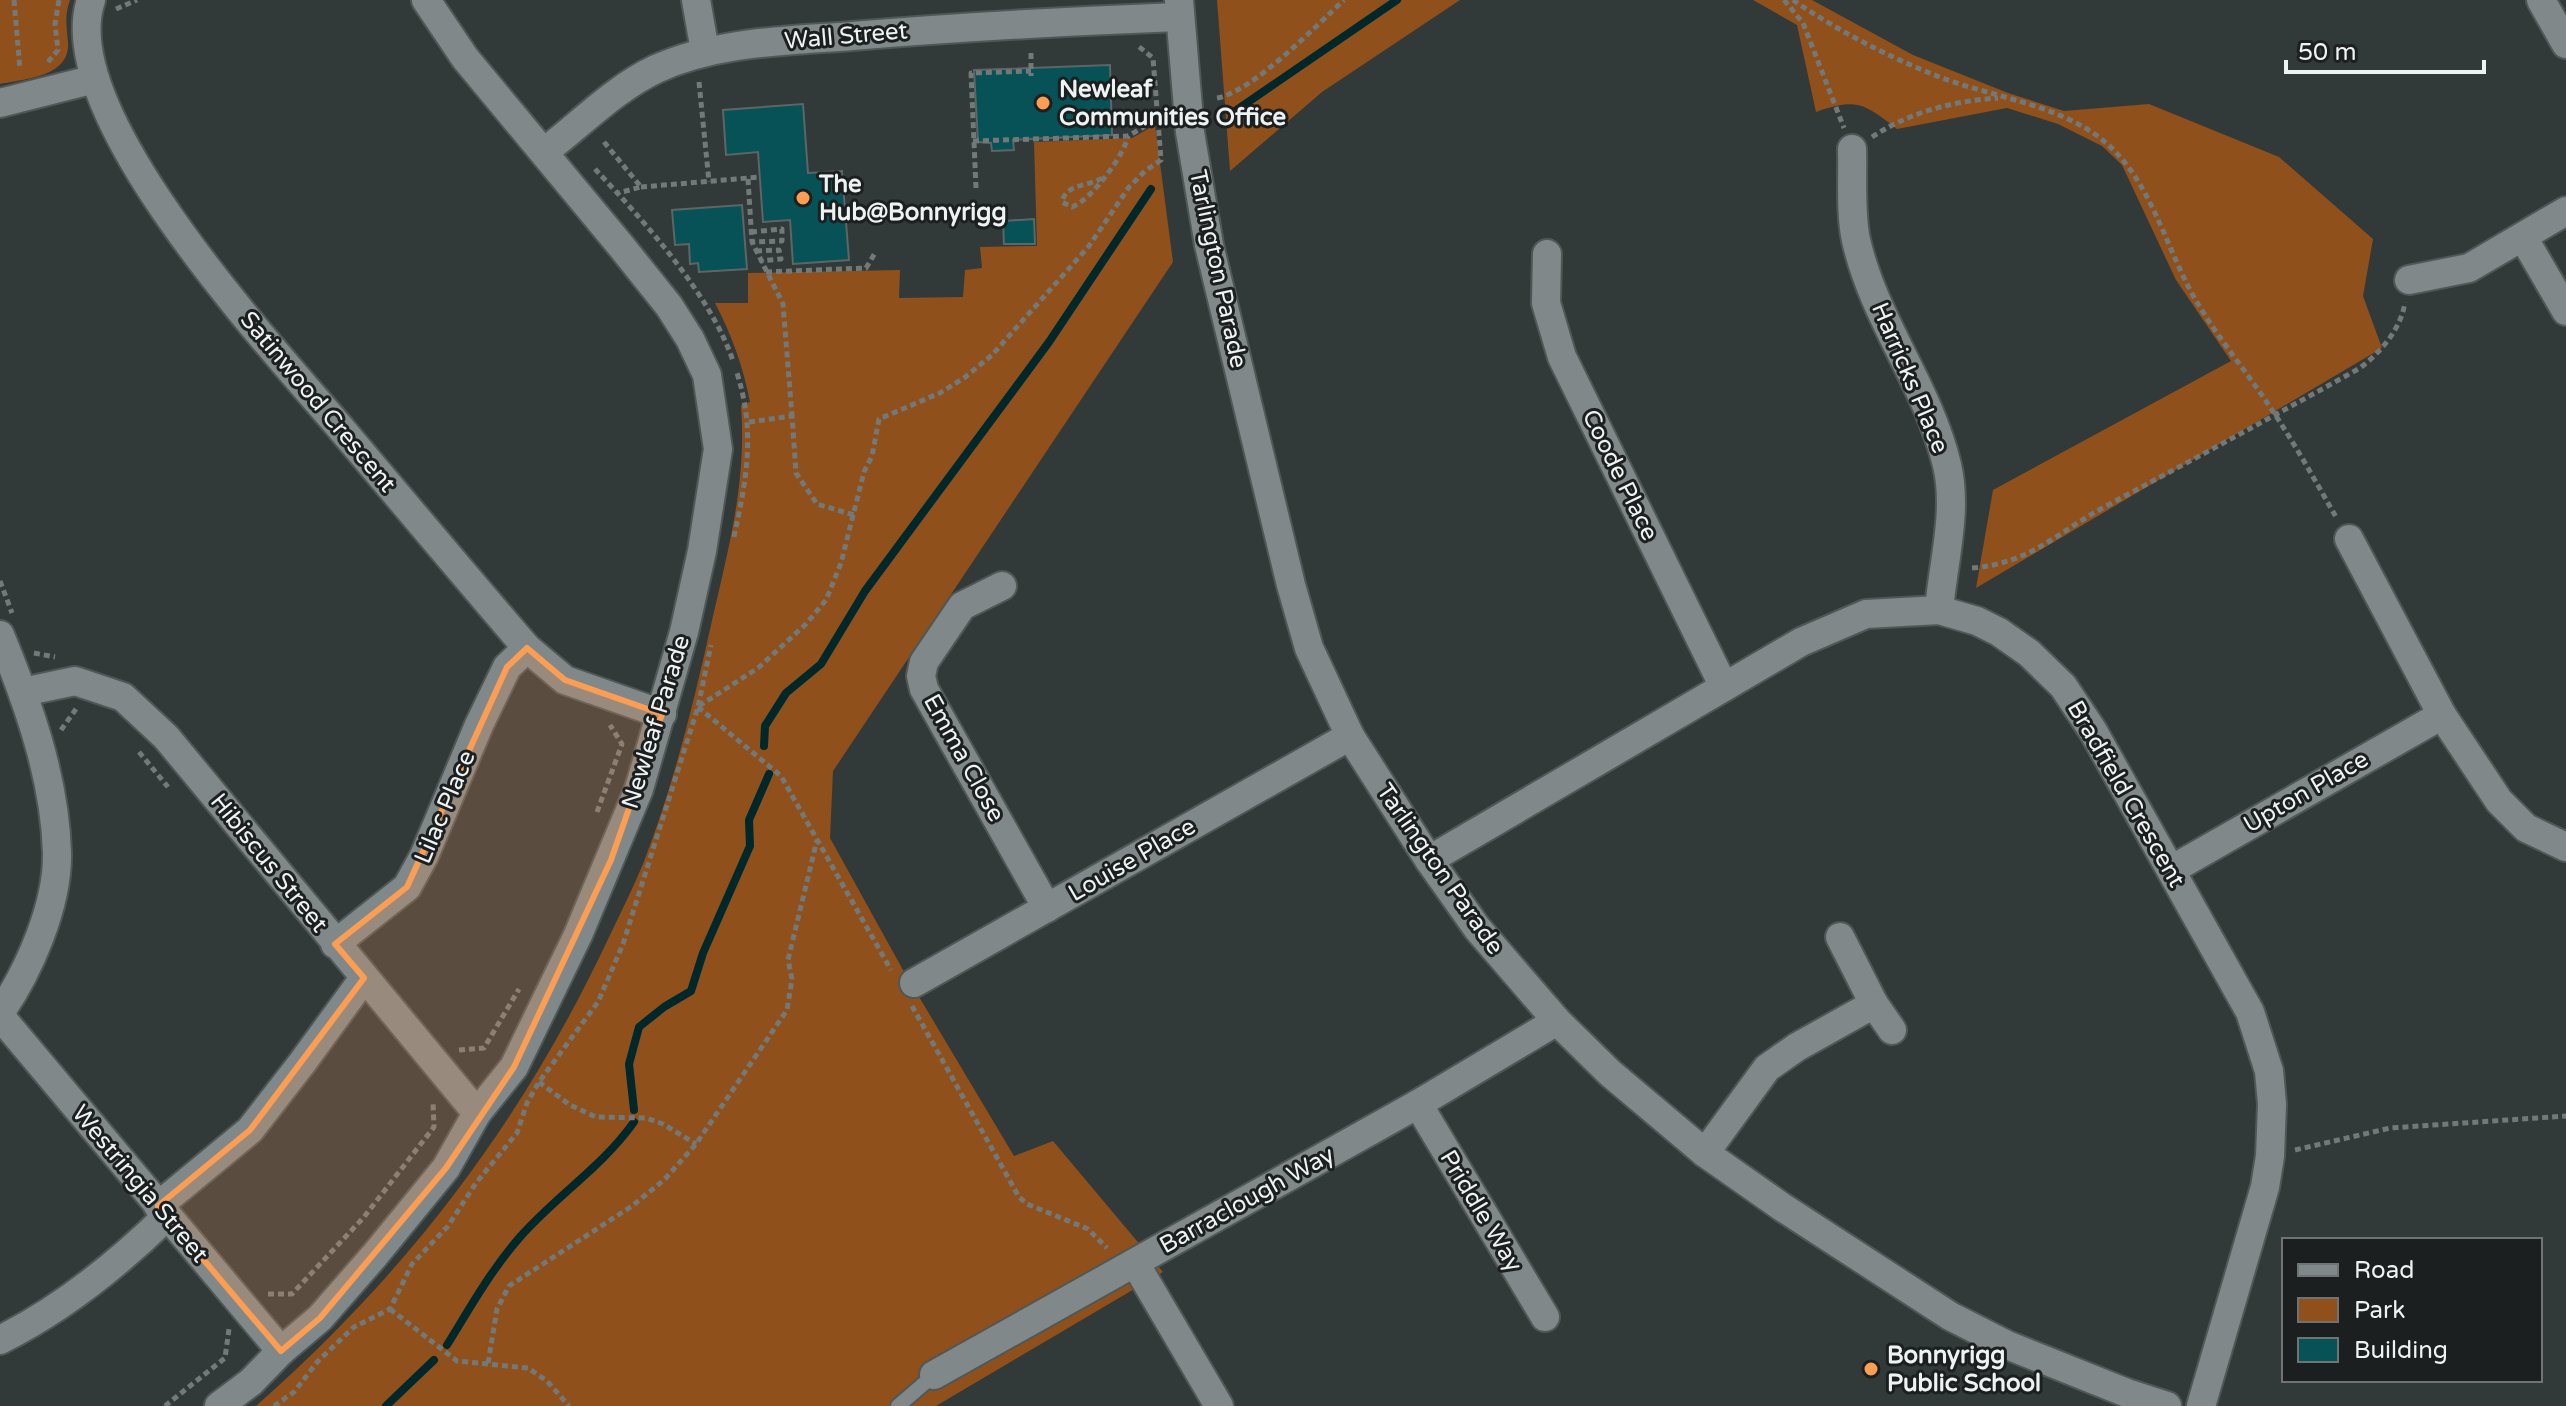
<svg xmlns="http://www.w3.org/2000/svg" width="2566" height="1406" font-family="'Varela Round',sans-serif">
<rect width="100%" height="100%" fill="#323939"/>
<g fill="#8f501b">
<path d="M 0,0 L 70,0 C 64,16 67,27 68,43 C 70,77 24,79 0,84 Z"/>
<path d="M 1217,0 L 1460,0 L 1322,92 L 1230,171 Z"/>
<path d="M 1753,0 L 1812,0 L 1913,55 L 2008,93 L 2064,111 L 2149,104 L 2279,157 L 2373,239 L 2363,296 L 2382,348 L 1976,588 L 1993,490 L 2231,361 L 2176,280 L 2122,165 L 2102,146 L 2058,124 L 2007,108 L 1897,129 C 1863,103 1857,98 1816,112 L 1797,25 Z"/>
<path d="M 1155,125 L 1173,262 L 833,771 L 830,838 L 903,970 L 1014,1156 L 1053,1141 L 1163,1272 L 936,1406 L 256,1406 C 409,1271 523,1121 610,935 C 621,912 633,888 643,864 C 673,787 693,706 711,625 C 728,550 747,483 741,405 L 750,402 C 743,366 732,336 715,303 L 748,303 L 748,273 L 900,270 L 899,298 L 963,297 L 965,270 L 982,268 L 980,247 L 1037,246 L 1034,142 L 1132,138 Z"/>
</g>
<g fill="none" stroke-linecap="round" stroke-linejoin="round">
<g stroke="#00272a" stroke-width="8">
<path d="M 1235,111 L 1397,0"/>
<path d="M 764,746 L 765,726 L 786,693 L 821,664 L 865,591 L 1049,342 L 1151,189"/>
<path d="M 634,1110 L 629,1064 L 639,1027 L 664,1007 L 691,991 L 703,953 L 750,846 L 749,820 L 769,774"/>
<path d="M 447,1345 C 470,1308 491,1270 520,1237 C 556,1196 602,1167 634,1122"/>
<path d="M 386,1406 L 434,1360"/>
</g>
</g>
<g fill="#065256" stroke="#5d6565" stroke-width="2">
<path d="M 1110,65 L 1112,135 L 1013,140 L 1014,150 L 992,151 L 991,143 L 978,142 L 974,70 Z"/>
<path d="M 803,104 L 808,173 L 842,171 L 849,260 L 793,264 L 790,220 L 763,222 L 758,152 L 726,155 L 723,110 Z"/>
<path d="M 742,205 L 747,269 L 699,272 L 698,263 L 690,264 L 689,244 L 675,245 L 672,210 Z"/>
<path d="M 1034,219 L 1035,244 L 1004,244 L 1003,221 Z"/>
</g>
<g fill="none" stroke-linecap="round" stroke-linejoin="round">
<defs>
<path id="service" d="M 898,1406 L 934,1375"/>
<g id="minor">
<path d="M 91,0 C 53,113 272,347 343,431 C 404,503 465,576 527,648 L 565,680 L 662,714"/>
<path d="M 696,0 L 705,51"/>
<path d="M 1179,0 L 1190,132 L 1209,245 L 1291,585 L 1309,648 L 1350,736 L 1429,860 L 1477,928 L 1557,1021 L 1610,1073 L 1705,1153 L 1782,1207 L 1950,1316 L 2007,1345 L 2127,1393 L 2167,1406"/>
<path d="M 2541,0 L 2566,44"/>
<path d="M 0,103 L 95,79"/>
<path d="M 1852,149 C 1853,178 1850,212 1856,240 C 1874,320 1928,386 1947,465 C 1958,511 1943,563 1939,610"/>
<path d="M 544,152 C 581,124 614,89 656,69 C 718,41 786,41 852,36 C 961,27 1070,21 1179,17"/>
<path d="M 2523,237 L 2566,311"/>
<path d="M 1547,254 L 1546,303 L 1562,357 L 1724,687"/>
<path d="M 2409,280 L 2469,268 L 2566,211"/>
<path d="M 2349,539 L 2442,715 L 2499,801 L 2526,828 L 2566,847"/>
<path d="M 1002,586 L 962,606 L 924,662 L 921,676 L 924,689 L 1047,908"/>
<path d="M 0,635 C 28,703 55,778 57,853 C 58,905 29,971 0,1013"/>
<path d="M 23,692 L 75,681 L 123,697 L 166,737 L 477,1113"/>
<path d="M 1429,860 L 1801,642 L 1866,614 L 1939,610 L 1977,621 L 1999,632 L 2029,653 L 2063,686 L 2093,731 L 2250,1012 L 2269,1071 L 2272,1104 L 2270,1156 L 2265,1187 L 2201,1406"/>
<path d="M 2171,870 L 2442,715"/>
<path d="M 1840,937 L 1874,1004 L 1892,1030"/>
<path d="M 335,944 L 407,887 L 424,856 L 479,725 L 507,667 L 527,648"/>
<path d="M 914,983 L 1350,736"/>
<path d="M 0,1016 L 281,1351"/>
<path d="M 1418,1104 L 1545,1317"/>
<path d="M 1705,1153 L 1767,1068 L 1797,1047 L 1874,1004"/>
<path d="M 158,1206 L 250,1130 L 302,1063 L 364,978"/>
<path d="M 1135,1263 L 1219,1406"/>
<path d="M 0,1340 C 62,1309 117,1265 167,1216"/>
<path d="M 934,1375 L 1418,1104 L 1557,1021"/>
<path d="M 219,1406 L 251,1382 L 281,1351 L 320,1318 L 375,1255 L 446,1168 L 477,1113 L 514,1067 L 578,935 L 639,789 L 684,632 L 702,551 L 718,449 L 707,375 L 690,339 L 669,306 L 621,246 L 465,58 L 426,0"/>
</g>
</defs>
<use href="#service" stroke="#505757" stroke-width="18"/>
<use href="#minor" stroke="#505757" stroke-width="32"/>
<g stroke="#737979" stroke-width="5" stroke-dasharray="6 4" stroke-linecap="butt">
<path d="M 14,0 L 20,69"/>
<path d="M 1784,0 L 1803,23 L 1844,128"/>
<path d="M 1793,0 C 1838,31 1887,56 1937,76 C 1988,96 2051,103 2096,135 C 2152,175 2164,248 2198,304 C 2221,342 2250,376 2274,413 C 2296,446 2316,482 2336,517"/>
<path d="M 116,9 L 137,0"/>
<path d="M 1031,53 L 1031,76"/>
<path d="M 48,62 L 58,50 L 55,24 L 59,0"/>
<path d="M 699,82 L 709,182"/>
<path d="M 1217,98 C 1252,92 1316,26 1344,0"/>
<path d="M 1872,137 C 1910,112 1953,101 1998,98"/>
<path d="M 973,141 L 1128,136 L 1158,119"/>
<path d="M 604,142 L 641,187 L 618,193"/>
<path d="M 595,169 C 643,220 711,295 733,361"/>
<path d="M 1102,178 C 1088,187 1066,183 1062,202 L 1072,207 C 1091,200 1124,156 1128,136"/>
<path d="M 748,179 L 752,242 L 783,304 L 792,416"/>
<path d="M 641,187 L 760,177"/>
<path d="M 976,188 L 971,73 L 1031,71"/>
<path d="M 751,232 L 782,229 L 782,241 L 752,242"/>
<path d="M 756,251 L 779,250 L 781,259 L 760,261"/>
<path d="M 766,272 L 866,268 L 875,253"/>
<path d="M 749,422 L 792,416 L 796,473 L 817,504 L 854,515"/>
<path d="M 734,537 C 747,477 756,430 736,370"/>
<path d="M 1972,568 C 2032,563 2057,532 2108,505 C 2192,460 2276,415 2360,368 C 2381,352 2401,329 2405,302"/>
<path d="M 0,581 L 12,613"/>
<path d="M 34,653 L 55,657"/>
<path d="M 699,706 L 758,668 L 806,624 L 826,600 L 841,563 L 864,472 L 872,456 L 879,419 L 940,393 L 964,378 L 992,355 L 1089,246 L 1129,187 L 1145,171 L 1161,160 L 1153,58 L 1138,46"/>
<path d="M 698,707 L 781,776 L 891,970"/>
<path d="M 61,730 L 76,709"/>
<path d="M 139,752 L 168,787"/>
<path d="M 597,812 L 622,744 L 610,725"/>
<path d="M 912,1006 L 1019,1197 L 1027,1204 L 1088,1229 L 1107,1248"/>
<path d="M 459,1050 L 484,1048 L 519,989"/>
<path d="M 539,1082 L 570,1105 L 596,1117 L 646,1118 L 663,1124 L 696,1144"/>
<path d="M 2295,1150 L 2390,1128 L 2566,1116"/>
<path d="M 268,1294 L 292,1294 L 364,1217 L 434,1127 L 433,1102"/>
<path d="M 390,1309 L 457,1361 L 528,1368 L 547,1381 L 569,1406"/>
<path d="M 488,1363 L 497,1309 L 509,1286 L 632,1206 L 664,1180 L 696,1144 L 787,1010 L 792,979 L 788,960 L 817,840"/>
<path d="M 165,1406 L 225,1358 L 229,1329"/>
<path d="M 274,1406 L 294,1392 L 318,1361 L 354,1327 L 390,1309 L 412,1264 L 448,1226 L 476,1183 L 517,1133 L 527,1103 L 539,1082 L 598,1002 L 623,944 L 698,707 L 711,645"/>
</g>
<use href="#service" stroke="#808889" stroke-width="14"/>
<use href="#minor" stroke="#808889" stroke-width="28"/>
</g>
<path fill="#fc9d54" fill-opacity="0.2" stroke="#fc9d54" stroke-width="6" stroke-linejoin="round" d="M 527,648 L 565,680 L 662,714 L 611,860 L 514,1067 L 446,1168 L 320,1318 L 281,1351 L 158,1206 L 250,1130 L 364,978 L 335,944 L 407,887 L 507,667 Z"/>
<g fill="#fc9d54" stroke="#1c1f1f" stroke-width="3">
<circle cx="1043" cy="103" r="8"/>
<circle cx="803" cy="198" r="8"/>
<circle cx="1871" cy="1369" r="8"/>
</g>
<g text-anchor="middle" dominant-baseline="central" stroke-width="6" stroke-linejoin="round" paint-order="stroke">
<g font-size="24" fill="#edf2f2" stroke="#1c1f1f">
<text transform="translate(846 36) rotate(-5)">Wall Street</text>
<text transform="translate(1218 269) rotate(78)">Tarlington Parade</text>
<text transform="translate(1910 378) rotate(67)">Harricks Place</text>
<text transform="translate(318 402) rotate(50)">Satinwood Crescent</text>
<text transform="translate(1620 475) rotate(64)">Coode Place</text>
<text transform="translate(656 722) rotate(-73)">Newleaf Parade</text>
<text transform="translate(964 758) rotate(61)">Emma Close</text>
<text transform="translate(2306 792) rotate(-30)">Upton Place</text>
<text transform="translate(2126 794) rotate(60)">Bradfield Crescent</text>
<text transform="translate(445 807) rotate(-67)">Lilac Place</text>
<text transform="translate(1132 860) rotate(-30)">Louise Place</text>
<text transform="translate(269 863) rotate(51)">Hibiscus Street</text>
<text transform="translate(1440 869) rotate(55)">Tarlington Parade</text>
<text transform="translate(140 1184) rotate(50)">Westringia Street</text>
<text transform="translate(1247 1200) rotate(-29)">Barraclough Way</text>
<text transform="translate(1481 1211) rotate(59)">Priddle Way</text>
</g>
<g font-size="24" font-weight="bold" fill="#edf2f2" stroke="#1c1f1f" text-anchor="start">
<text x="1059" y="89">Newleaf<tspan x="1059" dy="28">Communities Office</tspan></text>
<text x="819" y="184">The<tspan x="819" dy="28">Hub@Bonnyrigg</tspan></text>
<text x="1887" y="1355">Bonnyrigg<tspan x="1887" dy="28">Public School</tspan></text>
</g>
</g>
<rect x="2282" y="1238" width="260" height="144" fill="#1c1f1f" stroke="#707373" stroke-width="2"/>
<rect x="2298" y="1264" width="40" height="12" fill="#808889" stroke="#707373" stroke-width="2"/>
<text x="2354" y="1278" font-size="24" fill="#edf2f2">Road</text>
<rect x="2298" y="1298" width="40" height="24" fill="#8f501b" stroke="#707373" stroke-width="2"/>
<text x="2354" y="1318" font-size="24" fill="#edf2f2">Park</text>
<rect x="2298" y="1338" width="40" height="24" fill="#065256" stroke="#707373" stroke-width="2"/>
<text x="2354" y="1358" font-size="24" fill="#edf2f2">Building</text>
<path d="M2286 60v12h198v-12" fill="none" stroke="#edf2f2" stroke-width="4"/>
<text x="2298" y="60" font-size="24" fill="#edf2f2" stroke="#1c1f1f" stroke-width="6" paint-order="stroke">50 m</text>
</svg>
